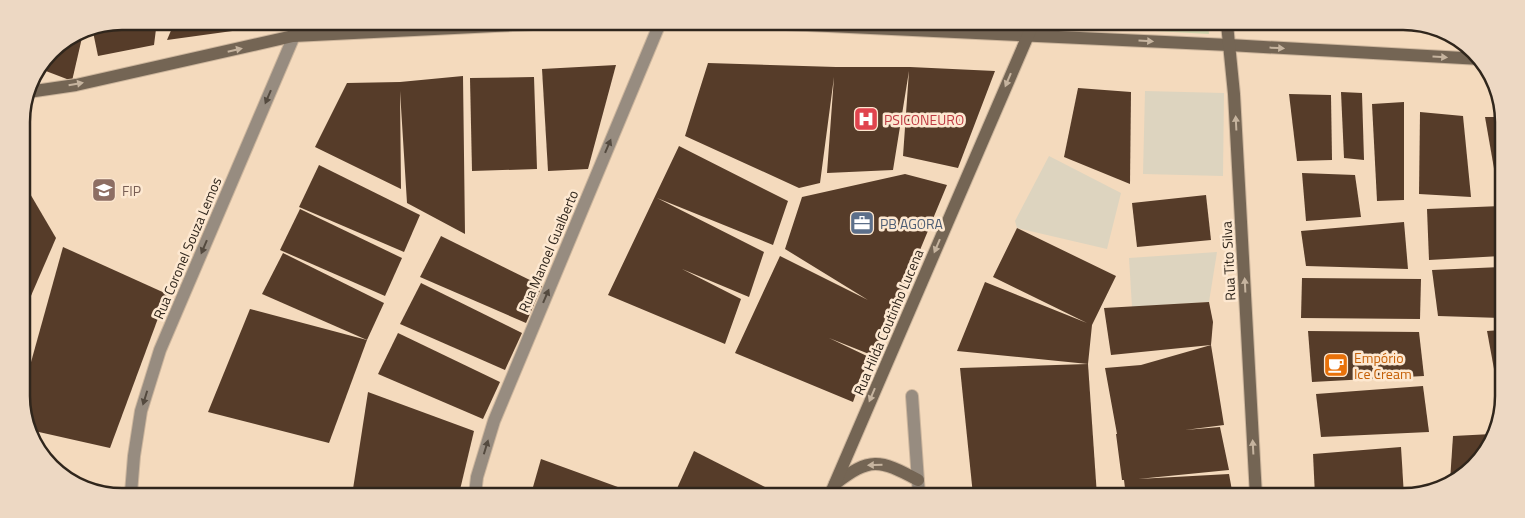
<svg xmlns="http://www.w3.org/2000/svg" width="1525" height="518" font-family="'Titillium Web',sans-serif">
<rect width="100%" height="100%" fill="#f4dabd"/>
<g fill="#ddd4bf">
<path d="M 1145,91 L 1224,93 L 1223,176 L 1143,174 Z"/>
<path d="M 1049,156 L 1121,193 L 1107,249 L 1017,228 L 1015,221 Z"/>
<path d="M 1217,252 L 1209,302 L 1132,307 L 1129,258 Z"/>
</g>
<path fill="#d0d3ac" d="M 1047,24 L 1208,24 L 1209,34 L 1047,25 Z"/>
<g fill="#563c29">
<path d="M 122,21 L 157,21 L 154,45 L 98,56 L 92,27 Z"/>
<path d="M 175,21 L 291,22 L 291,23 L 167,40 Z"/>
<path d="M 1427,25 L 1430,25 L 1437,29 L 1427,30 Z"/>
<path d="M 84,29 L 72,81 L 38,68 L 51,50 Z"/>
<path d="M 708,63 L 836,67 L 910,67 L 995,71 L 958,168 L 903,156 L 909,71 L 893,170 L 827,173 L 834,77 L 820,183 L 799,188 L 685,136 Z"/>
<path d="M 616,65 L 588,169 L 548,171 L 542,69 Z"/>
<path d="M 463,76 L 465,234 L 407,203 L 400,91 L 401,189 L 315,147 L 347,83 L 400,82 Z"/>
<path d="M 534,77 L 537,169 L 472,171 L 470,78 Z"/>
<path d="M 1078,88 L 1131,92 L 1130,184 L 1064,157 Z"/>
<path d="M 1341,92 L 1362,93 L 1364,160 L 1344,158 Z"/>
<path d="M 1289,94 L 1331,95 L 1332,160 L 1297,161 Z"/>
<path d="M 1404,102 L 1404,200 L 1377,201 L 1372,104 Z"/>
<path d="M 1420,112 L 1463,116 L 1471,197 L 1419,194 Z"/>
<path d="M 1485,117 L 1502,117 L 1501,181 L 1496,180 Z"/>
<path d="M 679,146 L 788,201 L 773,245 L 657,198 L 764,252 L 749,297 L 682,269 L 741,299 L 725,344 L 608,295 Z"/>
<path d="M 319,165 L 420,215 L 404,252 L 299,207 Z"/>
<path d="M 1302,173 L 1355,175 L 1361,217 L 1306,221 Z"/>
<path d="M 905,174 L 947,185 L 893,315 L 889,313 L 874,356 L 829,338 L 869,357 L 853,402 L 735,353 L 780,256 L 868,300 L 785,249 L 802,197 Z"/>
<path d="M 22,180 L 56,238 L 24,312 L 23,311 Z"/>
<path d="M 1206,195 L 1211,240 L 1137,247 L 1132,203 Z"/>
<path d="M 1501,206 L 1501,256 L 1429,260 L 1427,209 Z"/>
<path d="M 300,209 L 402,258 L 385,296 L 280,250 Z"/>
<path d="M 1404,222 L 1408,269 L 1306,266 L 1301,231 Z"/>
<path d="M 1017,228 L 1116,276 L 1092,325 L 1088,364 L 957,351 L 985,282 L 1087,323 L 993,277 Z"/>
<path d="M 441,236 L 542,286 L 526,323 L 420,277 Z"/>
<path d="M 63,247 L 167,294 L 110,448 L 30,430 L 23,416 L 23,391 Z"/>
<path d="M 283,253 L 384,303 L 367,340 L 262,294 Z"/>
<path d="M 1501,267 L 1501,318 L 1438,316 L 1432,270 Z"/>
<path d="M 1302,278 L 1421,279 L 1420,319 L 1301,318 Z"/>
<path d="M 421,283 L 522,333 L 505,370 L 400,324 Z"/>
<path d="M 1209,302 L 1213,322 L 1211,345 L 1111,355 L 1104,308 Z"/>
<path d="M 250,309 L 367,340 L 329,443 L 208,412 Z"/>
<path d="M 1501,330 L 1501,370 L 1494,369 L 1487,331 Z"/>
<path d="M 1308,331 L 1419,332 L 1424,376 L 1312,382 Z"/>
<path d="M 398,333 L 500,382 L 483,419 L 378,374 Z"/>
<path d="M 1211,345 L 1224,425 L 1185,430 L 1220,427 L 1229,470 L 1138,479 L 1229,474 L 1233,496 L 1126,496 L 1124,480 L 1122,480 L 1116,434 L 1117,434 L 1105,368 L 1141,365 Z"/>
<path d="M 1088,364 L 1097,496 L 973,495 L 960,368 Z"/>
<path d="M 1423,386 L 1429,432 L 1321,437 L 1316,394 Z"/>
<path d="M 368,392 L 474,431 L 459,494 L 370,494 L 353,489 Z"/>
<path d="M 1492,434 L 1465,476 L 1450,481 L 1453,436 Z"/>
<path d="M 1401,447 L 1404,496 L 1315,496 L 1313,454 Z"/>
<path d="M 694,451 L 781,495 L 674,495 Z"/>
<path d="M 541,459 L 637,494 L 637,495 L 531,494 Z"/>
</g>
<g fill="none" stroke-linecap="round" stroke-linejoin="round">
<defs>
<g id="street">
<path d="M 912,396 L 919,495"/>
<path d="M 131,493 L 134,456 L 141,411 L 160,350 L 300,22"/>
<path d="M 475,494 L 477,477 L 494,421 L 660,23"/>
</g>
<g id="secondary">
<path d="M 765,23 L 1229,45 L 1481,59"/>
<path d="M 1227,24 L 1234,94 L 1256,496"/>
<path d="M 28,92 L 76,85 L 293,36 L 573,22"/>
<path d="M 835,484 C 870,457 879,459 918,480"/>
<path d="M 830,495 L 1033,24"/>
</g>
</defs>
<use href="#street" stroke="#cdb69d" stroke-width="14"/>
<use href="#secondary" stroke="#cdb69d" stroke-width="14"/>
<use href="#street" stroke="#978c80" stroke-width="12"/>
<use href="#secondary" stroke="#746554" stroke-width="12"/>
</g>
<defs><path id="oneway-solid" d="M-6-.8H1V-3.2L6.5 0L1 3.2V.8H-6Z" transform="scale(1.25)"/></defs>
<g fill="#c6b49f">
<use href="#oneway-solid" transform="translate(1146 41) rotate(3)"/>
<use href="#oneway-solid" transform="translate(1277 48) rotate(3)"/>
<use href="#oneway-solid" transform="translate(235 50) rotate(-13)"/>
<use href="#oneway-solid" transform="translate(1440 57) rotate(3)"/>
<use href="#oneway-solid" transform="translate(1008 80) rotate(113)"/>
<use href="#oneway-solid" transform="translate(76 84) rotate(-10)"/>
<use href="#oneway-solid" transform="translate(1236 123) rotate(-93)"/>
<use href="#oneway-solid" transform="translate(937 246) rotate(113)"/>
<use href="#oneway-solid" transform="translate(1245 285) rotate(-93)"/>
<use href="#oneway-solid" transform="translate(872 395) rotate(113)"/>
<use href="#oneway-solid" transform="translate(1253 447) rotate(-93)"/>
<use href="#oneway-solid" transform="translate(875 465) rotate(179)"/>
</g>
<g fill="#544a3f">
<use href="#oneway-solid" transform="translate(268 97) rotate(113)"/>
<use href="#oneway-solid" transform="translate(608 146) rotate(-67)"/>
<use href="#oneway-solid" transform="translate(204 247) rotate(113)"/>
<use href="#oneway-solid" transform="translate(546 296) rotate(-67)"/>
<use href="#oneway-solid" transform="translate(145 398) rotate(107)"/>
<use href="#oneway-solid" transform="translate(486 447) rotate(-73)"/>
</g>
<defs>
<symbol id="hospital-square" viewBox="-11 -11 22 22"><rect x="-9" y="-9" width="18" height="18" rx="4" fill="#e0444e" stroke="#fde8d1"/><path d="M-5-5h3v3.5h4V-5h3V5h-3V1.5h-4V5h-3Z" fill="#fff"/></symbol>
<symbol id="university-square" viewBox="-11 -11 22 22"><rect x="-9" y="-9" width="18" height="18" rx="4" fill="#8d6e63" stroke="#fde8d1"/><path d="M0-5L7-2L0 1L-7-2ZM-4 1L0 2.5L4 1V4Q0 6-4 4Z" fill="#fff"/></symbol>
<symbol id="office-square" viewBox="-11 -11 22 22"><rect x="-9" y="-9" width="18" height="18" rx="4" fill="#5c6f8a" stroke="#fde8d1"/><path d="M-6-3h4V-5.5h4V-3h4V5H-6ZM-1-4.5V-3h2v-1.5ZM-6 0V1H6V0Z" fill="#fff"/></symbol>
<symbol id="cafe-square" viewBox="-11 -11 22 22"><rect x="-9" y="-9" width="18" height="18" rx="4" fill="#e8710a" stroke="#fde8d1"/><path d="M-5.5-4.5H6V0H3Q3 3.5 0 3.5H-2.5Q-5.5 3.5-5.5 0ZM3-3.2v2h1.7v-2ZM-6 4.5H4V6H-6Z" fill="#fff"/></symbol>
</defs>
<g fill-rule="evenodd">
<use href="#hospital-square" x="852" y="105" width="28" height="28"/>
<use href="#university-square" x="90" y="176" width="28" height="28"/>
<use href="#office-square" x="848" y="209" width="28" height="28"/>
<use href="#cafe-square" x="1322" y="351" width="28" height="28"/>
</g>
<g text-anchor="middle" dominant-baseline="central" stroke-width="5" stroke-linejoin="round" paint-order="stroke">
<g font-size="14" fill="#be3a42" stroke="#fde8d1" text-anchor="start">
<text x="884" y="119">PSICONEURO</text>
</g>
<g font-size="14" fill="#785e54" stroke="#fde8d1" text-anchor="start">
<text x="122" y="190">FIP</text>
</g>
<g font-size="14" fill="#4e5e75" stroke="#fde8d1" text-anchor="start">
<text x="880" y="223">PB AGORA</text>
</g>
<g font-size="14" fill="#30261c" stroke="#fde8d1">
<text transform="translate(187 248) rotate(-67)">Rua Coronel Souza Lemos</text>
<text transform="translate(548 251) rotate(-67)">Rua Manoel Gualberto</text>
<text transform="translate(1228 261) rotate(-93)">Rua Tito Silva</text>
<text transform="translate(888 322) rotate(-67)">Rua Hilda Coutinho Lucena</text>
</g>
<g font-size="14" fill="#c56008" stroke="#fde8d1" text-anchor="start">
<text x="1354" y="357">Empório<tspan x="1354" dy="16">Ice Cream</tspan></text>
</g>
</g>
<path d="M0 0H1525V518H0ZM122 30H1403A92 92 0 0 1 1495 122V396A92 92 0 0 1 1403 488H122A92 92 0 0 1 30 396V122A92 92 0 0 1 122 30Z" fill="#edd8c3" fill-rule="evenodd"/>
<path fill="none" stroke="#30261c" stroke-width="2.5" d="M122 30H1403A92 92 0 0 1 1495 122V396A92 92 0 0 1 1403 488H122A92 92 0 0 1 30 396V122A92 92 0 0 1 122 30Z"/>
</svg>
